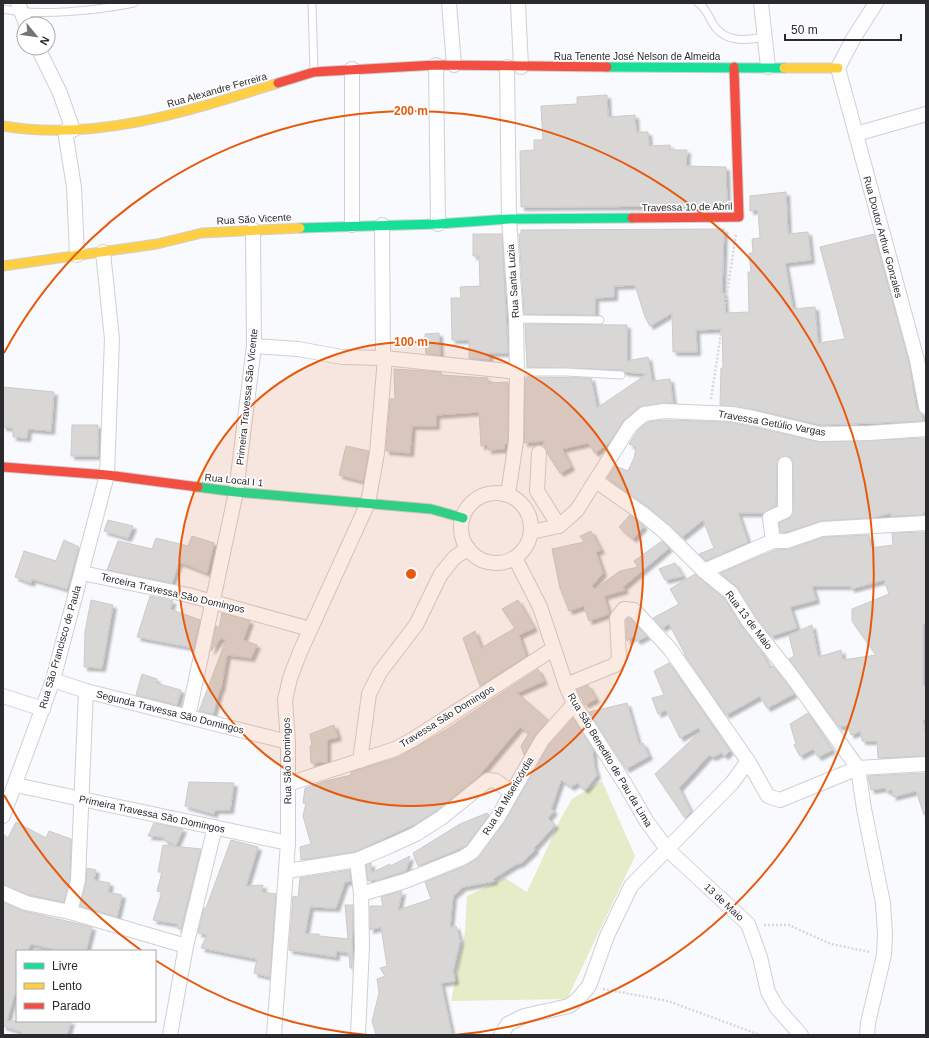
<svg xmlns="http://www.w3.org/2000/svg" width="929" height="1038" font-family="Arial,sans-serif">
<defs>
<filter id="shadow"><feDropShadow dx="3.5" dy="3.5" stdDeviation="1" flood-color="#0004"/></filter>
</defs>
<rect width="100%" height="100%" fill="#f9fafd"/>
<path fill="#e6ebc8" d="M 602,781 L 635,856 L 567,999 L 451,1001 L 465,933 L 467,896 L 505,878 L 527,892 L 561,818 L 572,799 Z"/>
<g fill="#d8d7d6" stroke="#cccaca" filter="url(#shadow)">
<path d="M 607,95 L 608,117 L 635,115 L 636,132 L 648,132 L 649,146 L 670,145 L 670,150 L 687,150 L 686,166 L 726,167 L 727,206 L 521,207 L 520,151 L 534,150 L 534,140 L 543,140 L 541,106 L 577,104 L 577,97 Z"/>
<path d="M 786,192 L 788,234 L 808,232 L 811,260 L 785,263 L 793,309 L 815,307 L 818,343 L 845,339 L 820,247 L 874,234 L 909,362 L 916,406 L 922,414 L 923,421 L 821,425 L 756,410 L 720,405 L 721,368 L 723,368 L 722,329 L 696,330 L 697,352 L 673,352 L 672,313 L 650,326 L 645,317 L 635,285 L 614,286 L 614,297 L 595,298 L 595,315 L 524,314 L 519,234 L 521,234 L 521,230 L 724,229 L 722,293 L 724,293 L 725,313 L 749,312 L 748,272 L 751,272 L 749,253 L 753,253 L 752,239 L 760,238 L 758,210 L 750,211 L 750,196 Z"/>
<path d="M 473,234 L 502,234 L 508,353 L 489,353 L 489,360 L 469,358 L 469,340 L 452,340 L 451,298 L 461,298 L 460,287 L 480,286 L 479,256 L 473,256 Z"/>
<path d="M 525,324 L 627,325 L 627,361 L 648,357 L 652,381 L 670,379 L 673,403 L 663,403 L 639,407 L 623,421 L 610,442 L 595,453 L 588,443 L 562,449 L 571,467 L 560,473 L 547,453 L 543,441 L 524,443 L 525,379 L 528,377 L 591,378 L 597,408 L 647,374 L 625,372 L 621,370 L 527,367 Z"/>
<path d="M 439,333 L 440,355 L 426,354 L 425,334 Z"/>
<path d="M 394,369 L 441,372 L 441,375 L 488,378 L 488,383 L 508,382 L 508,440 L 507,444 L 504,445 L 504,449 L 488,450 L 488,445 L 481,446 L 479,412 L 436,415 L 436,426 L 412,426 L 410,453 L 386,451 L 390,399 L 395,399 Z"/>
<path d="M 3,387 L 54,392 L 51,431 L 28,429 L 27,438 L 13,437 L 13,428 L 3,427 Z"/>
<path d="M 664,420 L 731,422 L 820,442 L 926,438 L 926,512 L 923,513 L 924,515 L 891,516 L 891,513 L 871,518 L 822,521 L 786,532 L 780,532 L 779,523 L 789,518 L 794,511 L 793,464 L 790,457 L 785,456 L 778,459 L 777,464 L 776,506 L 763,513 L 738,513 L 748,542 L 706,561 L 699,554 L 714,548 L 703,520 L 682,537 L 648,507 L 607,478 L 615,466 L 628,471 L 634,458 L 636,447 L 629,444 L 639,429 L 648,422 Z"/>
<path d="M 72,425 L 98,425 L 98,456 L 71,456 Z"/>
<path d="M 346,446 L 369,451 L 363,481 L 339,475 Z"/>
<path d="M 630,515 L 644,526 L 633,539 L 619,527 Z"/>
<path d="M 108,520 L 133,526 L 128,538 L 104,531 Z"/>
<path d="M 591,531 L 601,550 L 596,552 L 603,573 L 592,586 L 595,589 L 620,571 L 638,567 L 634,561 L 662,541 L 669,548 L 623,587 L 625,590 L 604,596 L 609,614 L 589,621 L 584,606 L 569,611 L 560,588 L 552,549 L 584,542 L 580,536 Z"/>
<path d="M 925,532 L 926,623 L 923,624 L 923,686 L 926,686 L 926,719 L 923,720 L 926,737 L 926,756 L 878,758 L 877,741 L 862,741 L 861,731 L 851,735 L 848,725 L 839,727 L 789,659 L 794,656 L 789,635 L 812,625 L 818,657 L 841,650 L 843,660 L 876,655 L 852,621 L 852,609 L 889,594 L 884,580 L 851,589 L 851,586 L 812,586 L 816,600 L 790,607 L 797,628 L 771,636 L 756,617 L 738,588 L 720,573 L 775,550 L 790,549 L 824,537 L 869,535 L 871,548 L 893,545 L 892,533 Z"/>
<path d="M 192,536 L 214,543 L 207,573 L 179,562 L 172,583 L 107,570 L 118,541 L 152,549 L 156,538 L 188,546 Z"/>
<path d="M 64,540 L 79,547 L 67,589 L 32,579 L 31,583 L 15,577 L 24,551 L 56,561 Z"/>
<path d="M 675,563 L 683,576 L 665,580 L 659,569 Z"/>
<path d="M 695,574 L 725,599 L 742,627 L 761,651 L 770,668 L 773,666 L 794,694 L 767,708 L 760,696 L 726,715 L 684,654 L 685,654 L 669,624 L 662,628 L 653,618 L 679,604 L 670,589 Z"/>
<path d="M 150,596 L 173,601 L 170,609 L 200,620 L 194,648 L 137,637 Z"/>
<path d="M 91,600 L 113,605 L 102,668 L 84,667 L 85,632 Z"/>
<path d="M 518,600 L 534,628 L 519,635 L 526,656 L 480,686 L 463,638 L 475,631 L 481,648 L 515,628 L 502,609 Z"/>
<path d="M 222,613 L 250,621 L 243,640 L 257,645 L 251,658 L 227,655 L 221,689 L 220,689 L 213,714 L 199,711 L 226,640 L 221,638 L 211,651 L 216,626 L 219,628 Z"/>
<path d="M 628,618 L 630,618 L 647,636 L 637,641 L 634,636 L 627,641 L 626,621 Z"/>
<path d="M 669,663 L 730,751 L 725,756 L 721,753 L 713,757 L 709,755 L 679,788 L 691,812 L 685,818 L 655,774 L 701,731 L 698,728 L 680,738 L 666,710 L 658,714 L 652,698 L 664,695 L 654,671 Z"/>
<path d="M 538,669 L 544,681 L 517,693 L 548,720 L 535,736 L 524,755 L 521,746 L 529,733 L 520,727 L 477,778 L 436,811 L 417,823 L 355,852 L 301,860 L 300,847 L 311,844 L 303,816 L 306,803 L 303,803 L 305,788 L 326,781 L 351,775 L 351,772 L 399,757 L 447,729 Z"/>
<path d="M 142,674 L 157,679 L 156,683 L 181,690 L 177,705 L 136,695 Z"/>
<path d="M 588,685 L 596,699 L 585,705 L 577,690 Z"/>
<path d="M 627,703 L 639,745 L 643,743 L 649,756 L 626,769 L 589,712 Z"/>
<path d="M 808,713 L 832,750 L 818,757 L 813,749 L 800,756 L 794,745 L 796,744 L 790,724 Z"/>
<path d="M 573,718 L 593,749 L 594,765 L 597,775 L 585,790 L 577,783 L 571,787 L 561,780 L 551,809 L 554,811 L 548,818 L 555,825 L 534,848 L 535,850 L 521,863 L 515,865 L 493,879 L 494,881 L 463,887 L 453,896 L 450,927 L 456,926 L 460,941 L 453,971 L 455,981 L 441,983 L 452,1035 L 376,1035 L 372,1021 L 379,993 L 377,979 L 385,976 L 380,968 L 387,966 L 381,927 L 370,930 L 370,906 L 383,906 L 381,897 L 402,891 L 398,910 L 431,899 L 425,882 L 465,866 L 479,857 L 505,821 L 549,745 Z"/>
<path d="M 334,725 L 338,737 L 327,740 L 327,762 L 311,763 L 310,746 L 312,746 L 310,734 Z"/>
<path d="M 926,773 L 926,814 L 924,815 L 916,791 L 893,797 L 892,790 L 886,791 L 885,788 L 871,790 L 868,776 Z"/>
<path d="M 189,782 L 234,783 L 230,810 L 215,810 L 214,814 L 185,806 Z"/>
<path d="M 487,813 L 489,815 L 466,846 L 418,866 L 413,853 L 460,824 Z"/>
<path d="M 16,822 L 46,838 L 49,831 L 71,839 L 70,879 L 64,902 L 29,895 L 3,885 L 3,834 L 8,838 Z"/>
<path d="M 154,823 L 183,829 L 176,845 L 164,840 L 164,837 L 148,836 Z"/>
<path d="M 231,840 L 258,847 L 246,886 L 263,885 L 262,892 L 276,894 L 270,977 L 254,973 L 257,959 L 201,948 L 207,935 L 198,933 L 204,908 L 206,908 Z"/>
<path d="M 163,845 L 201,849 L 181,929 L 178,929 L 178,924 L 153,920 L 162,892 L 157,891 L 162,872 L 158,872 Z"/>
<path d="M 410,856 L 406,871 L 377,880 L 368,881 L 366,865 L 371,863 L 371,873 L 390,864 L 390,866 Z"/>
<path d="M 87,868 L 96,870 L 94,880 L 110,883 L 108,892 L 122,895 L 117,917 L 80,906 L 86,882 Z"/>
<path d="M 350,870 L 351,881 L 345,882 L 336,908 L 310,907 L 305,934 L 319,934 L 319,936 L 348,939 L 345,905 L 353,905 L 352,968 L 350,968 L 349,953 L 336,951 L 336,957 L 289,950 L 293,896 L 298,897 L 300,878 Z"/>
<path d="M 3,902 L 24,911 L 92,927 L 86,951 L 52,951 L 53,949 L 31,944 L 27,951 L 17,951 L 17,996 L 14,995 L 7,1021 L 71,1021 L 67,1035 L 21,1035 L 22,1032 L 3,1026 Z"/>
</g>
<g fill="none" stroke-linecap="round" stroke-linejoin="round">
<defs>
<g id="lane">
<path d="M 312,3 L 314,72"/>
<path d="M 698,3 C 708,9 709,20 716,28 C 728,43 748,40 765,37"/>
<path d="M 3,9 C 38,17 99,10 134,3"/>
<path d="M 516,319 L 600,320"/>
<path d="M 517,372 L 566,372 L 621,375"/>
</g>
<g id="street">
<path d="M 18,3 L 26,24"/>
<path d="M 449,3 L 454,65"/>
<path d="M 518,3 L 521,67"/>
<path d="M 761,3 L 768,67"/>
<path d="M 876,3 L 853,39 L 838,68 L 917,360 L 926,407"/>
<path d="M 38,48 L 60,93 L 73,130"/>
<path d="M 436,65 L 438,224"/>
<path d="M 507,67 L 509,219 L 516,319 L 517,372 L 516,441 L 508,494"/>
<path d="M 65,131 L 74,187 L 77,255"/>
<path d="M 856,134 L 926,114"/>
<path d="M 352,225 L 352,69"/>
<path d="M 254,346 L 298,349 L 342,357 L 383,358"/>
<path d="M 385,358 L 517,372"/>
<path d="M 539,453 L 537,491 L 559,526"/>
<path d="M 596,481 L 643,514 L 665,532 L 704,571 L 731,593 L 749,622 L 791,675 L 858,768 L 864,809 L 883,903 L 885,934 L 884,955 L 868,1023 L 867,1035"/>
<circle cx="496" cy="528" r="35"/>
<path d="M 531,532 L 559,526 L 577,510 L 630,426 L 644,414 L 664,411 L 732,414 L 754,418 L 820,434 L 869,433 L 926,429"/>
<path d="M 773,541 L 770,518 L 785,511 L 785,464"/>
<path d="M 515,558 L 540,607 L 566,685 L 574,704 L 625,784 L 647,822 L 667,849 L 748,924 L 760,957 L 768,992 L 777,1008 L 801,1035"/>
<path d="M 704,571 L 773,541 L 787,541 L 822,529 L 926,523"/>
<path d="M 82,573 L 188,595 L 310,629"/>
<path d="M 53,680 L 86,691 L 288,742"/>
<path d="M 566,685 L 615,665 L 619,659 L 617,618 L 624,609 L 634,610 L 670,649 L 748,761"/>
<path d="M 3,696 L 43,709"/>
<path d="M 188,717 L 236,492 L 254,346 L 253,230"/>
<path d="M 360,761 L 369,694 L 380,672 L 416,625 L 441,574 L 454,558 L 468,548"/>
<path d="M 288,784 L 395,749 L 412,740 L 553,649"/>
<path d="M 16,785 L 288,843"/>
<path d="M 3,816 L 53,680 L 107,475 L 112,339 L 103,252"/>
<path d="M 357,860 L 361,894 L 362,946 L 358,1035"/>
<path d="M 287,871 L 357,860 L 392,845 L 416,834 L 441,818 L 488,780 L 496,781 L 511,792"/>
<path d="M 3,893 L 26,903 L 70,912 L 186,946"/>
<path d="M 361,894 L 405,881 L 462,858 L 472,852 L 498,817 L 542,740 L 574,704"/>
<path d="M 70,912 L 78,880 L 86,691"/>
<path d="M 170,1035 L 186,946 L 215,827"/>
<path d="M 274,1035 L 288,843 L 288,742 L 285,700 L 290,678 L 300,652 L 368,503 L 377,453 L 385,358 L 383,358 L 382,225"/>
<path d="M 501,1035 L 508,1024 L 524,1016 L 569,1006 L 577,1000 L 589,986 L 607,936 L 631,886 L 732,783 L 748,761 L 768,796 L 780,800 L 858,768 L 926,764"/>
</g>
<g id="fast">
<path d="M 607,67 L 784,68"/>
<path d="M 300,228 L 438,224 L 509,219 L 632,218"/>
<path d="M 198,487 L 236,492 L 431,509 L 463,518"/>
</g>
<g id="slow">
<path d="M 784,68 L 838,68"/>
<path d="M 3,126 C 97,142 189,111 278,83"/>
<path d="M 3,266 L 157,244 L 202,233 L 300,228"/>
</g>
<g id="jam">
<path d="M 278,83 L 314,72 L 436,65 L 607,67"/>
<path d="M 632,218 L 739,217 L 734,67"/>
<path d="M 3,467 L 107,475 L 198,487"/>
</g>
</defs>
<use href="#lane" stroke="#cfd0d3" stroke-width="9"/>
<use href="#street" stroke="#cfd0d3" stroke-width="16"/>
<use href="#fast" stroke="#cfd0d3" stroke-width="11"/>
<use href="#slow" stroke="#cfd0d3" stroke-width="11"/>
<use href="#jam" stroke="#cfd0d3" stroke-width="11"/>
<g stroke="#d8d8d8" stroke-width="2.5" stroke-dasharray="2 2" stroke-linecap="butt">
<path d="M 711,399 L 736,234"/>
<path d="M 764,925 L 789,925 L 831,944 L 870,952"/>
<path d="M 603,989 L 668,1001 L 760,1035"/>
</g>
<use href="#lane" stroke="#fefeff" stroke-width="7"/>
<use href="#street" stroke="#fefeff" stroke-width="14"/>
<use href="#fast" stroke="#16e098" stroke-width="9"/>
<use href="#slow" stroke="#ffcf43" stroke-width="9"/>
<use href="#jam" stroke="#f24e42" stroke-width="9"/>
</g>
<circle cx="411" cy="574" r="232" fill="#e8590c" fill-opacity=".12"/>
<g fill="none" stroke="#e8590c" stroke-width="2">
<circle cx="411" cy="574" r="232"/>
<path d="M367 1035A463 463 0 0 1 155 960M142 951A463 463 0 0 1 4 795M4 353A463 463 0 1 1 455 1035"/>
</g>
<g text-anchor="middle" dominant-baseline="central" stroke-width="3.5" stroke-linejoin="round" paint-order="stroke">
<g font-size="10" fill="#2a2a2f" stroke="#fff">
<text x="637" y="56">Rua Tenente José Nelson de Almeida</text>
<text transform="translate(217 90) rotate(-16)">Rua Alexandre Ferreira</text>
<text transform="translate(687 207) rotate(-1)">Travessa 10 de Abril</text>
<text transform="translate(254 219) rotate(-3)">Rua São Vicente</text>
<text transform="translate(883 237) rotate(75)">Rua Doutor Arthur Gonzales</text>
<text transform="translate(513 281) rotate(-94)">Rua Santa Luzia</text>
<text transform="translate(247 397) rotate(-84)">Primeira Travessa São Vicente</text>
<text transform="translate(772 423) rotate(10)">Travessa Getúlio Vargas</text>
<text transform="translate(234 480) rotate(6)">Rua Local I 1</text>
<text transform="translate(173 593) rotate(13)">Terceira Travessa São Domingos</text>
<text transform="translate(749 620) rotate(53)">Rua 13 de Maio</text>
<text transform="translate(60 647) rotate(-74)">Rua São Francisco de Paula</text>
<text transform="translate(170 712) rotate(14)">Segunda Travessa São Domingos</text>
<text transform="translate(447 716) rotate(-32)">Travessa São Domingos</text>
<text transform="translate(610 760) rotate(59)">Rua São Benedito de Pau da Lima</text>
<text transform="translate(287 761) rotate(-91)">Rua São Domingos</text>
<text transform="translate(508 796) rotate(-59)">Rua da Misericórdia</text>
<text transform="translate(152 814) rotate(12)">Primeira Travessa São Domingos</text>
<text transform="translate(724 902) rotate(43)">13 de Maio</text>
</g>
</g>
<circle cx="411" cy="574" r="6" fill="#e8590c" stroke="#fff" stroke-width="2"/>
<g font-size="12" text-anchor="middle" font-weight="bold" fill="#e8590c" stroke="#fff" stroke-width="3.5" stroke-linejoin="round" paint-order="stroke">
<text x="411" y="115">200 m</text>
<text x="411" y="346">100 m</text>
</g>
<rect width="929" height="1038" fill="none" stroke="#2a2a2f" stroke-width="8"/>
<rect x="16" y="950" width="140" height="72" fill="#ffffff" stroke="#aaaaac"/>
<rect x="24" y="963" width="20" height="6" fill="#16e098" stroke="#aaaaac"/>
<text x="52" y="970" font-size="12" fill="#2a2a2f">Livre</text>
<rect x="24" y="983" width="20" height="6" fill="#ffcf43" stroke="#aaaaac"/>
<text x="52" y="990" font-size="12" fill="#2a2a2f">Lento</text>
<rect x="24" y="1003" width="20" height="6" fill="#f24e42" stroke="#aaaaac"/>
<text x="52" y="1010" font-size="12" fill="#2a2a2f">Parado</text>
<g transform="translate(36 36) rotate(119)"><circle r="19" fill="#ffffff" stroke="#aaaaac"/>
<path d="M0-3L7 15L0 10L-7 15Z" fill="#727377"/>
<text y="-6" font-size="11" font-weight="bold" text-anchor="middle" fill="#2a2a2f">N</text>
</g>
<path d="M785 34v6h116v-6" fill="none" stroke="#2a2a2f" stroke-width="2"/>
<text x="791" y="34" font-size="12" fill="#2a2a2f" stroke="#ffffff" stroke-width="3" paint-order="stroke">50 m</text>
</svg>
